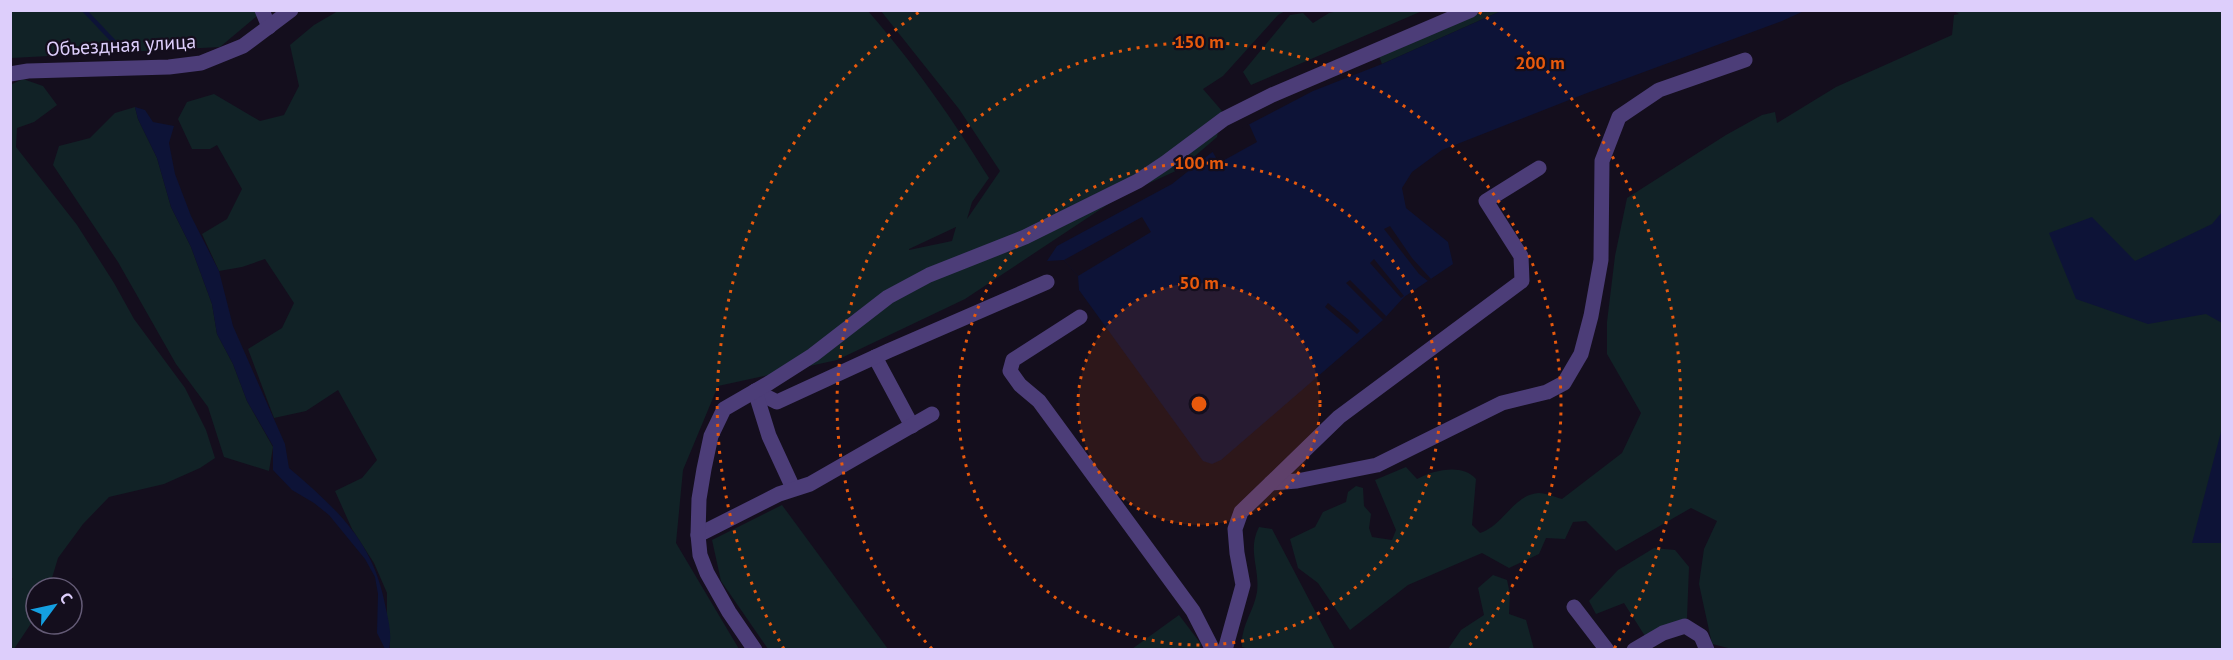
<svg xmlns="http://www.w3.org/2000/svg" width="2233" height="660" font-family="'PT Sans',sans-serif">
<rect width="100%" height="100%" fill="#140e1d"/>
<g fill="#112226" fill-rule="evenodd">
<path d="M 1343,10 L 1422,11 L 1251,85 L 1243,72 L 1290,15 L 1303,13 L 1313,23 L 1329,13 Z"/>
<path d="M 11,11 L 263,11 L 220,47 L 11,58 Z"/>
<path d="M 338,11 L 868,11 C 915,65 951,117 989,178 L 972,202 L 967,219 L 1000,171 L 959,109 L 881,11 L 1285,11 L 1278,15 L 1223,76 L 1203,89 L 1222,111 L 1217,137 L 1180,169 L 1119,197 L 965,299 L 837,360 L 718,386 L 683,470 L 676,543 L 739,649 L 390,649 L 387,626 L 387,593 L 374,563 L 352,529 L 335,491 L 362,478 L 377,460 L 338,390 L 306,411 L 274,418 L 248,349 L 282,328 L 294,303 L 265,259 L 242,267 L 219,271 L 202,234 L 227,219 L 242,189 L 217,145 L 210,149 L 192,149 L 178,119 L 187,102 L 214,94 L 260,121 L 284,115 L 299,86 L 290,45 L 314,25 ZM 956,227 L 952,241 L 909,250 L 909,249 Z"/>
<path d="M 1471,11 L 1501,11 L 1382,64 L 1377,51 Z"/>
<path d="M 1954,11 L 2222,11 L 2222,649 L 1732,649 L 1712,644 L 1699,584 L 1704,549 L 1717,521 L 1691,508 L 1616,551 L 1586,521 L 1573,522 L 1565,539 L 1546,538 L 1539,554 L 1509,568 L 1482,553 L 1408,585 L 1350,630 L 1318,583 L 1298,568 L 1290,539 L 1315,527 L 1323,512 L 1346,502 L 1348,492 L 1356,486 L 1363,488 L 1364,506 L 1371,514 L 1369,528 L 1372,537 L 1392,540 L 1396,530 L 1375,480 L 1406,467 L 1417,479 C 1433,470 1463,463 1476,479 L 1472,525 L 1480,533 C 1503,526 1514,494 1539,493 C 1546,493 1555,497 1562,499 L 1622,453 L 1641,413 L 1607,354 L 1607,322 L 1615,256 L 1627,198 L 1726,135 L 1762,115 L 1775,112 L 1777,123 L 1836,87 L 1952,35 L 1954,15 L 1959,14 Z"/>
<path d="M 23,79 L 43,86 L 57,105 L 34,122 L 17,128 L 16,147 L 77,225 L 114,283 L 134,319 L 185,388 L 206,430 L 215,458 L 200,468 L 164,484 L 109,497 L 83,524 L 58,558 L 49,588 L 36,588 L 36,616 L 14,649 L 11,650 L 10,582 L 13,579 L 10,576 L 10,85 Z"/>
<path d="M 135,107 L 138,119 L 157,158 L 171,207 L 191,247 L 212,304 L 217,334 L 233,364 L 247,401 L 273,447 L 269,471 L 224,457 L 208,407 L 176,364 L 118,262 L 53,165 L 59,146 L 90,138 L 115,113 Z"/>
<path d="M 782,505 L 888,649 L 768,649 L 721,581 L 712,540 Z"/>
<path d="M 1259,527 L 1272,529 L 1335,649 L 1252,650 L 1242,647 C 1240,627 1254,611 1257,592 C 1260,568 1247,550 1259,527 Z"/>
<path d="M 1654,548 L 1675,550 L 1689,567 L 1687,618 L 1645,636 L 1624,603 L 1596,614 L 1589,601 L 1618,570 Z"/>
<path d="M 1493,575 L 1507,580 L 1510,594 L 1509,614 L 1526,620 L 1534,649 L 1448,649 L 1461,630 L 1484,615 L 1478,588 Z"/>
<path d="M 1179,615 L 1201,644 L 1200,649 L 1132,649 Z"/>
</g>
<g fill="#0d1337">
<path d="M 1501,11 L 1804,11 L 1782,21 L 1587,93 L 1442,150 L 1412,172 L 1402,188 L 1406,208 L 1448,242 L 1453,264 L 1404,297 L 1383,320 L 1221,460 L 1212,464 L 1203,461 L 1079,290 L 1078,276 L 1064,260 L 1047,261 L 1057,246 L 1172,184 L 1244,127 L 1313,91 L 1382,64 Z"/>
<path d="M 135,107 L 145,110 L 153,122 L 174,126 L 169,143 L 175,174 L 191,216 L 219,271 L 233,326 L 285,444 L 289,468 C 339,511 374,542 386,609 C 389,623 392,635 389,649 L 385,649 L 377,633 L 378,594 L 375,577 L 365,559 L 329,515 L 314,503 L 292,490 L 273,470 L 273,446 L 247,401 L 233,364 L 217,334 L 212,304 L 191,247 L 171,207 L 157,158 L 138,119 Z"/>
<path d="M 2222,212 L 2222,323 L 2206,314 L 2148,324 L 2076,299 L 2049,233 L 2092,217 L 2135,261 L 2212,224 Z"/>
<path d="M 2222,428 L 2222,543 L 2192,543 Z"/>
</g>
<g fill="#140e1d">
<path d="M 1249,124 L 1257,142 L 1219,163 L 1211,149 L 1231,133 Z"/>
<path d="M 1142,217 L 1151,232 L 1078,276 L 1064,260 Z"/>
<path d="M 1390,226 L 1412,258 L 1431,279 L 1428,281 L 1419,274 L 1384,229 Z"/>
<path d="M 1374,259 L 1404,296 L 1401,298 L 1370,263 Z"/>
<path d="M 1350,280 L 1386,316 L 1383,320 L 1346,283 Z"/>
<path d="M 1328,303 L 1349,320 L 1360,331 L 1357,334 L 1325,307 Z"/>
</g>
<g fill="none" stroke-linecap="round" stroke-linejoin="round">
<path stroke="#0d1337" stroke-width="4.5" d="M 84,10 L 118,46"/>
<g stroke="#4c3d78" stroke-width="15">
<path d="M 262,10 L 269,27"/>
<path d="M 10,74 L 28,71 L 169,67 L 201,63 L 243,46 L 291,10"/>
<path d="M 1080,317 L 1013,360 L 1010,371 L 1020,385 L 1039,401 L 1193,611 L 1213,650"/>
<path d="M 875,357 L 912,426"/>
<path d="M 755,391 L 777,402 L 888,351 L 1047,282"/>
<path d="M 755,391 L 769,436 L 793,488"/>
<path d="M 1271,483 L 1297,481 L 1377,465 L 1502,403 L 1547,392 L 1564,383 L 1581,354 L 1591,316 L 1601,260 L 1602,161 L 1619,117 L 1659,90 L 1745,60"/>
<path d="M 698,535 L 779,494 L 810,484 L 932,414"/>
<path d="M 1574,607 L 1607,650"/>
<path d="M 755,650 L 729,612 L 707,573 L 700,555 L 698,535 L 699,499 L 704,469 L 711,436 L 724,409 L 769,383 L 813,355 L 888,297 L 929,275 L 1025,237 L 1138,181 L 1165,163 L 1224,119 L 1272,95 L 1471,10"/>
<path d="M 1225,650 L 1243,585 L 1237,553 L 1235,529 L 1241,512 L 1339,417 L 1522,281 L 1521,256 L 1486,201 L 1539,168"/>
<path d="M 1634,650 L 1663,633 L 1685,626 L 1701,636 L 1707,650"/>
</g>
</g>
<circle cx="1199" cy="404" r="121" fill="#e8590c" fill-opacity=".12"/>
<g fill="none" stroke="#e8590c" stroke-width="3" stroke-dasharray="3 6">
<circle cx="1199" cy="404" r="121"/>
<circle cx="1199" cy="404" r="241"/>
<path d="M932 649A362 362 0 1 1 1466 649"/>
<path d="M784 649A482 482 0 0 1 919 12M1479 12A482 482 0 0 1 1614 649"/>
</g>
<g text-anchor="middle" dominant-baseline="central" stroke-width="4.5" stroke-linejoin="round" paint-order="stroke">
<g font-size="20" fill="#ddcefb" stroke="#140e1d">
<text transform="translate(121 45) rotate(-3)">Объездная улица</text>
</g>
</g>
<circle cx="1199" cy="404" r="9" fill="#e8590c" stroke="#140e1d" stroke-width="3"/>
<g font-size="18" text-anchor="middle" font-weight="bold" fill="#e8590c" stroke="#140e1d" stroke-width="4.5" stroke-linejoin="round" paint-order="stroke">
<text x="1199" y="48">150 m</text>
<text x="1540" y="69">200 m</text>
<text x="1199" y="169">100 m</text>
<text x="1199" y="289">50 m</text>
</g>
<rect width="2233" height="660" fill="none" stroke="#ddcefb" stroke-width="24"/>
<g transform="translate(54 606) rotate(57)"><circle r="28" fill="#140e1d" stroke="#645b76" stroke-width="1.5"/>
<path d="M0-4.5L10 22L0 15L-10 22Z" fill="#149fe1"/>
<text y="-9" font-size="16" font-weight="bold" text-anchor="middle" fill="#ddcefb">С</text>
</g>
</svg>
